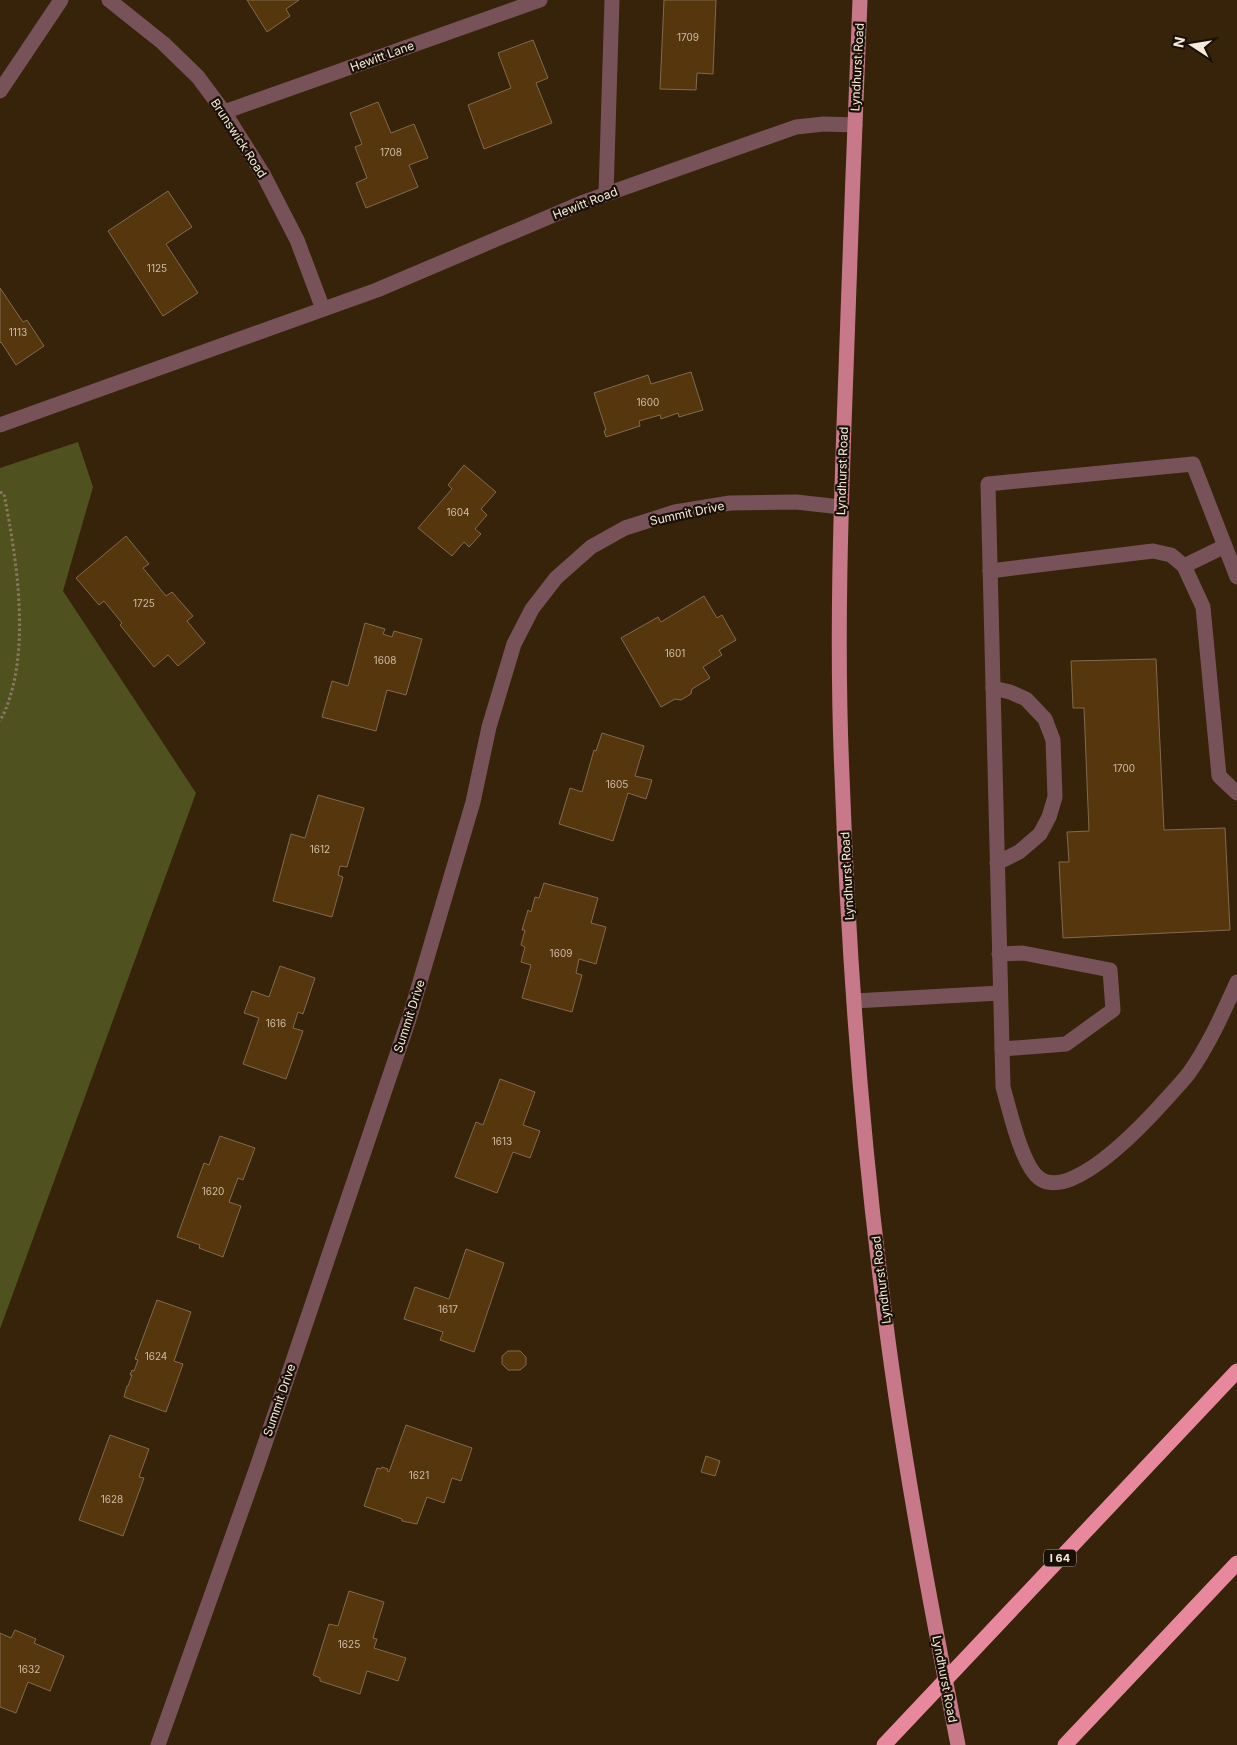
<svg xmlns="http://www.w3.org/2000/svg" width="1237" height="1745" font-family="Inter,sans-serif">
<rect width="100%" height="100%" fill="#372309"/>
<path fill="#4f511f" d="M 78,442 L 93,487 L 63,591 L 196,793 L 0,1329 L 0,468 Z"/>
<g fill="#56370d" stroke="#816a4f">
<path d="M 247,0 L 299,0 L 286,9 L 290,16 L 267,32 Z"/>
<path d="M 664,0 L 716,0 L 713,74 L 697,73 L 696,90 L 660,89 Z"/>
<path d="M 533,40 L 548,78 L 536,83 L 552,123 L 484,149 L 468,105 L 511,88 L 498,53 Z"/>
<path d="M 378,102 L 391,133 L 414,124 L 428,158 L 409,165 L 418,187 L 366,208 L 356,183 L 367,178 L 355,147 L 362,144 L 350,113 Z"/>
<path d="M 168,191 L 192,227 L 166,244 L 198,293 L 163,316 L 108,231 Z"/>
<path d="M 0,288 L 23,322 L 27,320 L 44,346 L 16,365 L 1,342 L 0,343 Z"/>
<path d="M 691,372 L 703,410 L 679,417 L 678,413 L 661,419 L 660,415 L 639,421 L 640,426 L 606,437 L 604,431 L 606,430 L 594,393 L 648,375 L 651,384 Z"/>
<path d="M 464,465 L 496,492 L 481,509 L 487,515 L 475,529 L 481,534 L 469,547 L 464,542 L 452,556 L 418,528 L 452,489 L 448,485 Z"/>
<path d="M 126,536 L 149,564 L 143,568 L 166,596 L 172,592 L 193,616 L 187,621 L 205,643 L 178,666 L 168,655 L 154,667 L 120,625 L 122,623 L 104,601 L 99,605 L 76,578 Z"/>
<path d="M 704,596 L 717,618 L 722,615 L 736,640 L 719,650 L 722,655 L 703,667 L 710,678 L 692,689 L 691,694 L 681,700 L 675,699 L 661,707 L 621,638 L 658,617 L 661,622 Z"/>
<path d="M 365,623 L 385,629 L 383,634 L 392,637 L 394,631 L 422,639 L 406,695 L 387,690 L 376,731 L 322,717 L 332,681 L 348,686 Z"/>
<path d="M 1156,659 L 1164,830 L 1225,828 L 1230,930 L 1063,938 L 1059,862 L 1069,862 L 1067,832 L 1089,831 L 1084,708 L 1073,708 L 1071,661 Z"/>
<path d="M 602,733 L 644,746 L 635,776 L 652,780 L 646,799 L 628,793 L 613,841 L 559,824 L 570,788 L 582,792 L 594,750 L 596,751 Z"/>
<path d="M 318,795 L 364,808 L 347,867 L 340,866 L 338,875 L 343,877 L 332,917 L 273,901 L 291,834 L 305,838 Z"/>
<path d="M 544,883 L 598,898 L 591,923 L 606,927 L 596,964 L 579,959 L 576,973 L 582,975 L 572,1012 L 522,998 L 531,965 L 521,962 L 525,947 L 521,945 L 525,930 L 522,930 L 528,910 L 531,912 L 535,897 L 539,898 Z"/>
<path d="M 280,966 L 315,978 L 303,1014 L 298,1012 L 293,1028 L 303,1031 L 286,1079 L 243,1064 L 259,1018 L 244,1013 L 252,991 L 269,997 Z"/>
<path d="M 500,1079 L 535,1092 L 523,1125 L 540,1131 L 530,1158 L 513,1152 L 497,1193 L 455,1177 L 476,1122 L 483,1125 Z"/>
<path d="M 220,1136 L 255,1148 L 243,1180 L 238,1178 L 229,1202 L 241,1206 L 223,1257 L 199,1248 L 200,1245 L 177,1237 L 204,1163 L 209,1165 Z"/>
<path d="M 466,1249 L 504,1263 L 474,1352 L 440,1340 L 443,1332 L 404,1319 L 415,1287 L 449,1299 Z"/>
<path d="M 157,1300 L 191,1312 L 174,1361 L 183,1364 L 166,1412 L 124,1397 L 127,1386 L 128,1386 L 132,1375 L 130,1375 L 132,1370 L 134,1371 L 138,1360 L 135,1359 Z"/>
<path d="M 508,1351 L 520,1351 L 526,1357 L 526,1365 L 520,1370 L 508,1370 L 502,1364 L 502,1356 Z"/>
<path d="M 406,1425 L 472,1448 L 461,1481 L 452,1478 L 444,1503 L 427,1497 L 417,1524 L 402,1521 L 402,1519 L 364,1506 L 377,1468 L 381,1469 L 382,1467 L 388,1469 L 387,1471 L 389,1472 Z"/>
<path d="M 110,1435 L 149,1449 L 139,1477 L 144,1478 L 123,1536 L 79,1520 Z"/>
<path d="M 706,1456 L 720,1461 L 715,1476 L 701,1472 Z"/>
<path d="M 349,1591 L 384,1602 L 373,1638 L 377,1639 L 374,1648 L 406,1658 L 398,1681 L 367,1671 L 360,1694 L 320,1681 L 320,1678 L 313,1675 L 329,1624 L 338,1626 Z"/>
<path d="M 15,1630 L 36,1639 L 34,1643 L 64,1656 L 50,1691 L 28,1682 L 16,1713 L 0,1707 L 0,1633 L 11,1638 Z"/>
</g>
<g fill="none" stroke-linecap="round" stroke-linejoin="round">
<path stroke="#897862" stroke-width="3" stroke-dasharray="2.5 2.5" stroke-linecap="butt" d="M 0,492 L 4,494 C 17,560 33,660 0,721"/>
<g stroke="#785259" stroke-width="15">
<path d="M 109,0 L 163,43 L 198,77 L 224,112 L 263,174 L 297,240 L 323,309"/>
<path d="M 0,91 L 61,0"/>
<path d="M 224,112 L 540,0"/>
<path d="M 606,194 L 612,0"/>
<path d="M 0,425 L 377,290 L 584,202 L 796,127 L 824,124 L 855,125"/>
<path d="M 1184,566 L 1225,546"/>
<path d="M 990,571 L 1153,551 L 1171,555 L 1184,566 L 1203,607 L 1219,776 L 1237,793"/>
<path d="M 1237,577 L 1193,464 L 988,484 L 1003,1087 C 1009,1108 1022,1166 1039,1178 C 1048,1185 1061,1183 1071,1179 C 1105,1165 1145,1123 1169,1096 C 1176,1088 1183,1081 1189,1073 C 1209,1045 1223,1013 1237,982"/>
<path d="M 993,688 L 1010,692 L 1026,699 L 1045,719 L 1053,740 L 1055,797 L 1049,817 L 1040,834 L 1019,852 L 997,863"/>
<path d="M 999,954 L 1023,953 L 1110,970 L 1113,1010 L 1066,1044 L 1002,1049"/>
<path d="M 854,1001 L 1000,993"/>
<path d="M 158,1745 L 257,1467 L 409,1019 L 473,802 L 489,727 L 514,644 L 532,609 L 556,578 L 591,547 L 625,528 L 675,512 L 730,503 L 796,502 L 841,507"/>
</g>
<path stroke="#c77989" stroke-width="15" d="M 860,0 C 855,123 850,247 846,370 C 841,505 836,640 842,775 C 848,945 860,1116 881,1284 C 899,1439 928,1592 958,1745"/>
<g stroke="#e7889c" stroke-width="15">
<path d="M 884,1745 L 1237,1371"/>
<path d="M 1065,1745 L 1237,1563"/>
</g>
</g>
<g text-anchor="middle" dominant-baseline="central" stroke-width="4.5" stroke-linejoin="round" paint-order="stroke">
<g font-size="10" fill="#d0bda8">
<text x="688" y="37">1709</text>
<text x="391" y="152">1708</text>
<text x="157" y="268">1125</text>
<text x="18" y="332">1113</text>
<text x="648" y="402">1600</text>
<text x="458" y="512">1604</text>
<text x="144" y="603">1725</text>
<text x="675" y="653">1601</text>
<text x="385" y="660">1608</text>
<text x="1124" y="768">1700</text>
<text x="617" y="784">1605</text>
<text x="320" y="849">1612</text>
<text x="561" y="953">1609</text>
<text x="276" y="1023">1616</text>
<text x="502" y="1141">1613</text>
<text x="213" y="1191">1620</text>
<text x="448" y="1309">1617</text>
<text x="156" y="1356">1624</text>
<text x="419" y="1475">1621</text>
<text x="112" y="1499">1628</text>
<text x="349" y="1644">1625</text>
<text x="29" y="1669">1632</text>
</g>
<rect fill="#180f05" stroke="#b5a89b" stroke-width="1" x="1044" y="1549.5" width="32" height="17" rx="4"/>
<g font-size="11" font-weight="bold" fill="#f8eadb">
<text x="1060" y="1558">I 64</text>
</g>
<g font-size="12" fill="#f8eadb" stroke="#180f05">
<text transform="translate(382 56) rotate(-20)">Hewitt Lane</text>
<text transform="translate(857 67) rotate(-87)">Lyndhurst Road</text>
<text transform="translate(239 138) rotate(57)">Brunswick Road</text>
<text transform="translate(585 203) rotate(-21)">Hewitt Road</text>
<text transform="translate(842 471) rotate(-88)">Lyndhurst Road</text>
<text transform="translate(687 513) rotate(-12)">Summit Drive</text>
<text transform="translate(847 876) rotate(-93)">Lyndhurst Road</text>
<text transform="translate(409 1016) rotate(-72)">Summit Drive</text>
<text transform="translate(881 1280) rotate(-97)">Lyndhurst Road</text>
<text transform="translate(279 1400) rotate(-71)">Summit Drive</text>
<text transform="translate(945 1679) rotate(79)">Lyndhurst Road</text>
</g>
</g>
<g transform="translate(1192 45) rotate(282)" stroke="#180f05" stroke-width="4" paint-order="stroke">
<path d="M0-4L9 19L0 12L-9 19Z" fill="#f8eadb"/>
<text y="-8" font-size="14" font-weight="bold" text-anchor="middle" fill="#f8eadb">N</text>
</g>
</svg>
